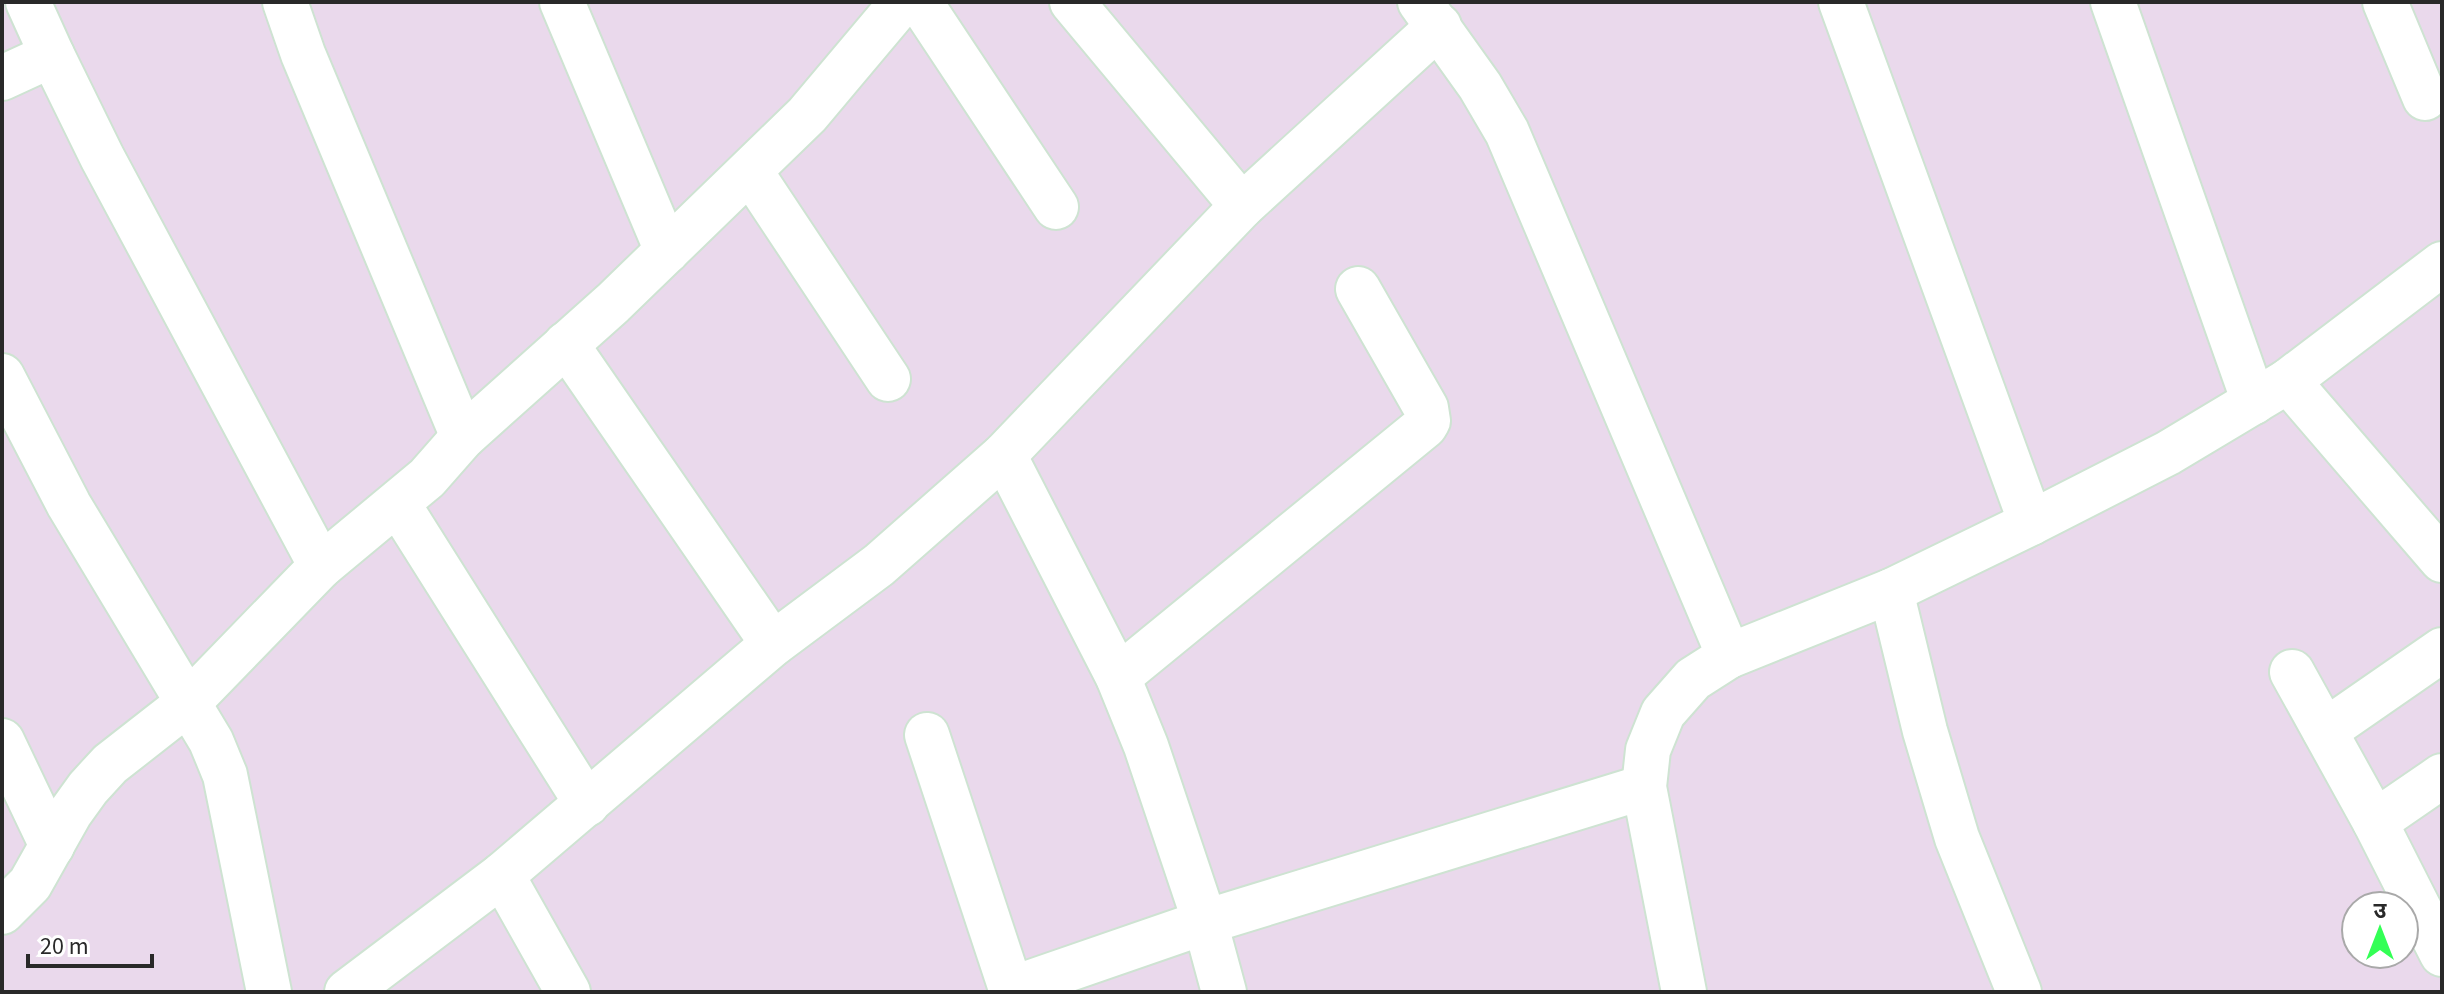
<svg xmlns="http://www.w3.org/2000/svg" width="2444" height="994" font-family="'Source Sans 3','Noto Sans Devanagari',sans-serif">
<rect width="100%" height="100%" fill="#ead9ec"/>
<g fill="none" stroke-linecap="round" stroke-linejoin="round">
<defs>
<g id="minor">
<path d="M 28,2 L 52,55 L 102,157 L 321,566"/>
<path d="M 285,2 L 303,54 L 463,437"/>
<path d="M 562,2 L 667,251"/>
<path d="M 920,2 L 1056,207"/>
<path d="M 1072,2 L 1242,206"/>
<path d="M 1420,2 L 1480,86 L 1507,132 L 1729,656 L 1891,591 L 2031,523 L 2168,453 L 2288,381 L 2442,264"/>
<path d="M 1841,2 L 2031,523"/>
<path d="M 2113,2 L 2254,402"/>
<path d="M 2385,2 L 2425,98"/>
<path d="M 2,78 L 52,55"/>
<path d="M 750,171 L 888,379"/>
<path d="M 566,344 L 773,644"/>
<path d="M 2,376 L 69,505 L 211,741 L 225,775 L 269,992"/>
<path d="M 2288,381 L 2442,560"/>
<path d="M 1004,455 L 1118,677 L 1146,746 L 1205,922 L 1224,992"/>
<path d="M 398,504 L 587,804"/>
<path d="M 1891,591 L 1925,731 L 1957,838 L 2019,992"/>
<path d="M 2292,672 L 2375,822 L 2442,954"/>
<path d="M 1118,677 L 1425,426 L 1428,421 L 1426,408 L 1358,289"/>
<path d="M 2325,731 L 2442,650"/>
<path d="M 927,735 L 1011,989"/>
<path d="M 2,741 L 52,846"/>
<path d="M 2375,822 L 2442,776"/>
<path d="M 502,875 L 568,992"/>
<path d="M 2,912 L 30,884 L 70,813 L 88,788 L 110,764 L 188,703 L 321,566 L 427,478 L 463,437 L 613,303 L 807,115 L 902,2"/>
<path d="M 347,992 L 502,875 L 773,644 L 879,565 L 1004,455 L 1242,206 L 1439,26"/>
<path d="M 1012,992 L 1011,989 L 1205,922 L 1644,787"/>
<path d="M 1684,992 L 1644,787 L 1648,750 L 1663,713 L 1693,679 L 1729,656"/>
</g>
</defs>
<use href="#minor" stroke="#cee3d2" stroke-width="48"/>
<use href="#minor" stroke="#fff" stroke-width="44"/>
</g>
<rect width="2444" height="994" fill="none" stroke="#292929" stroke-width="8"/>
<g transform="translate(2380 930)"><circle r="38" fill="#ffffff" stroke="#a9a9a9" stroke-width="2"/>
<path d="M0-6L14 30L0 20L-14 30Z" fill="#33ff55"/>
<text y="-12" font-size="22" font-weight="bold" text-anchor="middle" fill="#292929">उ</text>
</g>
<path d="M28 954v12h124v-12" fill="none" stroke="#292929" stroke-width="4"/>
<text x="40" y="954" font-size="24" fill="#292929" stroke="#ffffff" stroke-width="6" paint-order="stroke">20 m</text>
</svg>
